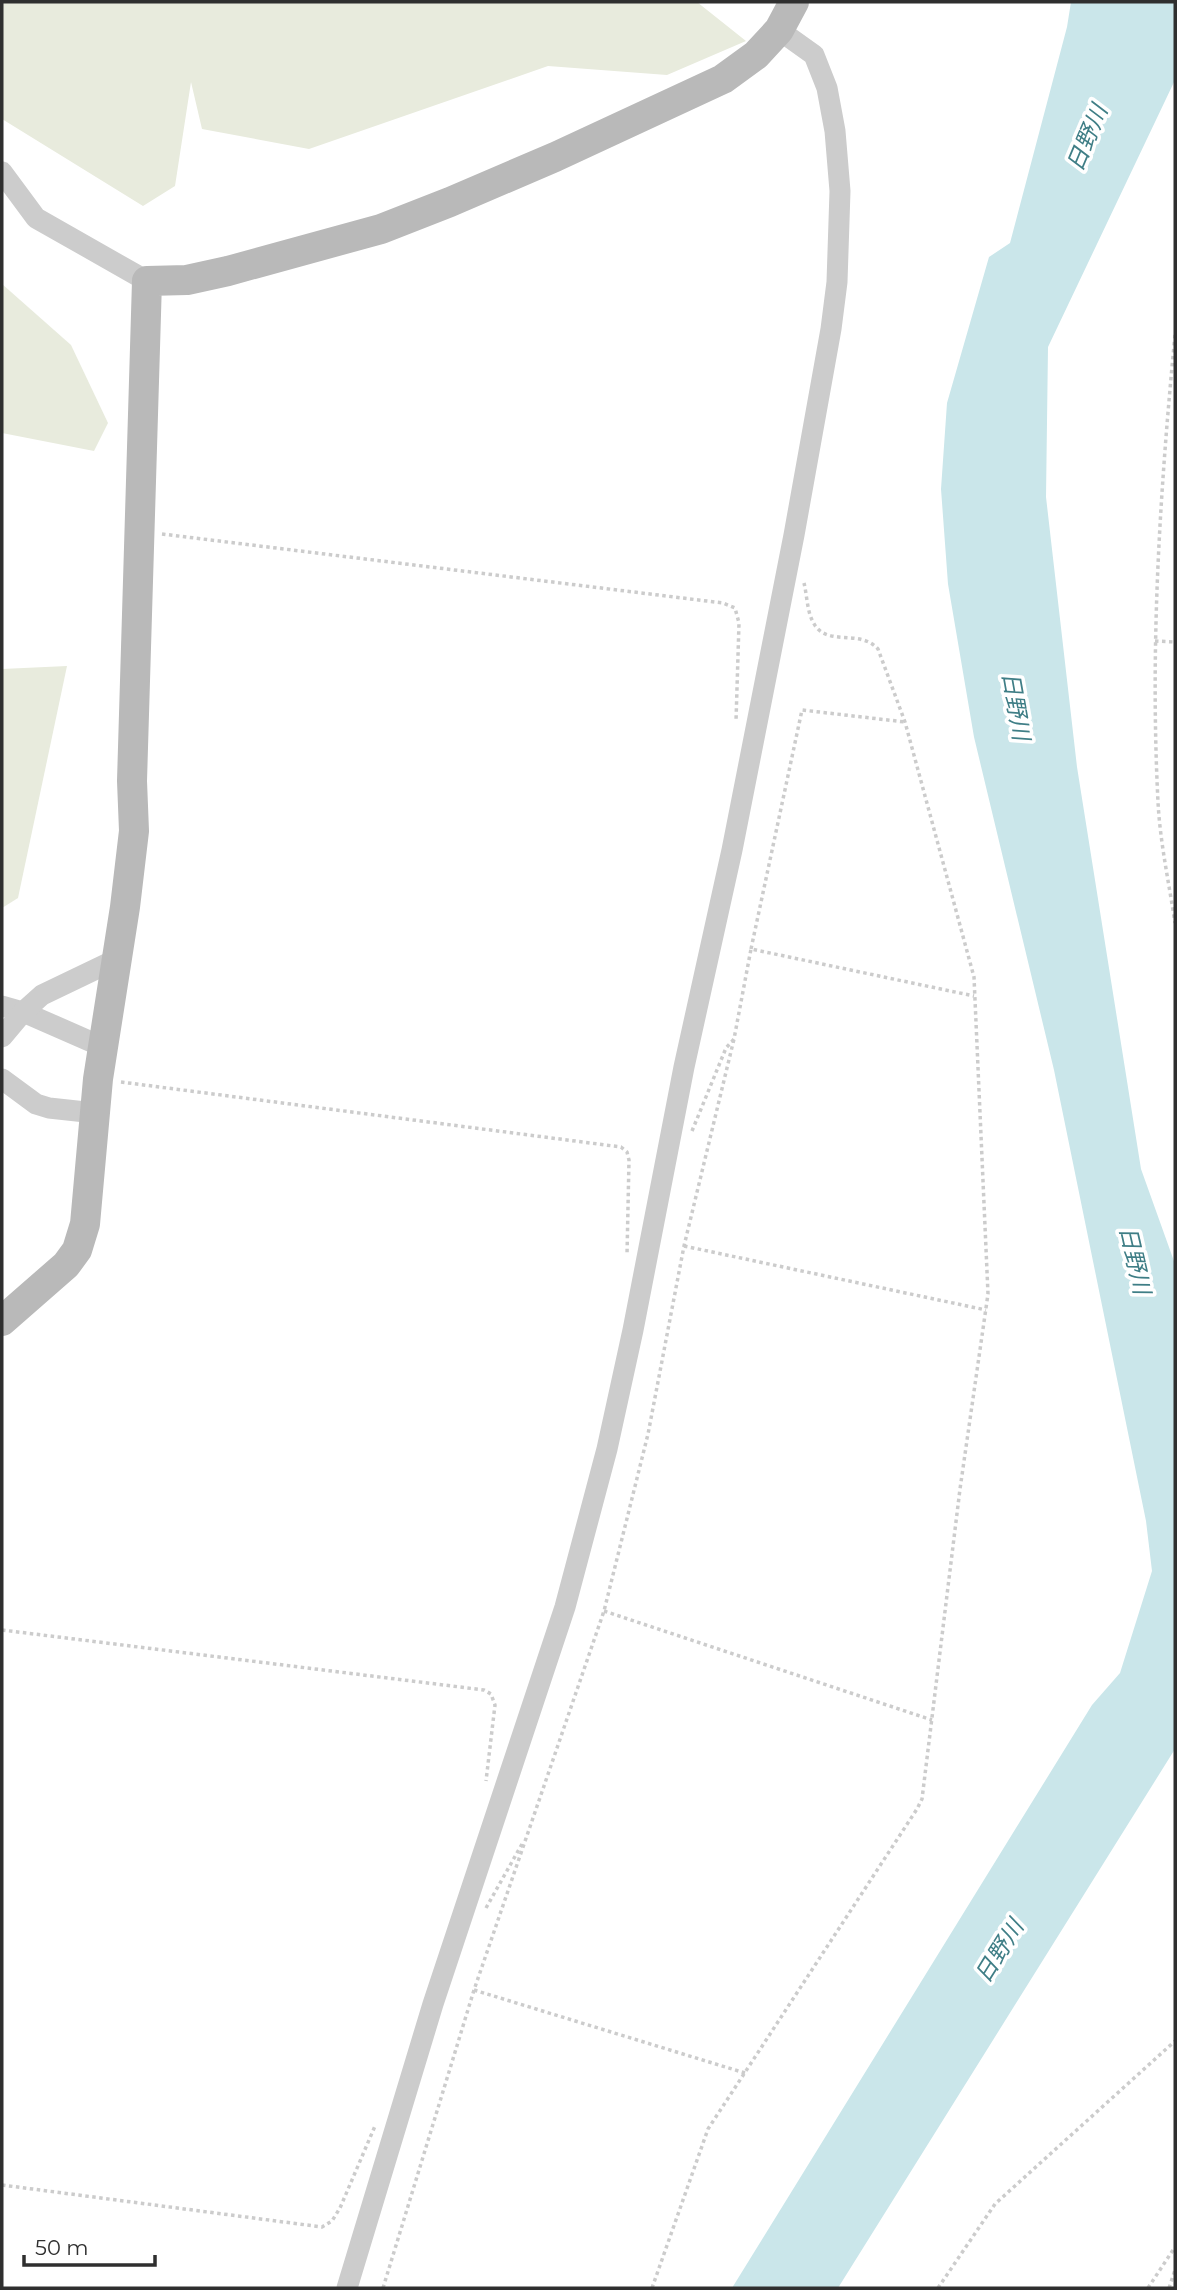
<svg xmlns="http://www.w3.org/2000/svg" width="1177" height="2290" font-family="Montserrat,'Noto Sans JP',sans-serif">
<rect width="100%" height="100%" fill="#fff"/>
<g fill="#e8ebdd">
<path d="M 2,2 L 697,2 L 746,41 L 667,75 L 548,66 L 309,149 L 202,129 L 191,82 L 175,186 L 143,206 L 2,119 Z"/>
<path d="M 2,284 L 71,345 L 108,423 L 94,451 L 2,433 Z"/>
<path d="M 67,666 L 18,898 L 2,908 L 2,669 Z"/>
</g>
<path fill="#cae6ea" d="M 1071,2 L 1175,2 L 1175,80 L 1048,347 L 1046,497 L 1077,767 L 1141,1169 L 1175,1264 L 1175,1749 L 838,2288 L 732,2288 L 1092,1705 L 1120,1673 L 1152,1571 L 1146,1521 L 1054,1070 L 974,737 L 948,584 L 941,489 L 947,403 L 989,257 L 1010,243 L 1067,27 Z"/>
<g fill="none" stroke-linecap="round" stroke-linejoin="round">
<g stroke="#ccc" stroke-width="3.5" stroke-dasharray="3.5 3.5" stroke-linecap="butt">
<path d="M 1175,335 C 1160,491 1150,645 1158,802 C 1160,842 1169,883 1175,923"/>
<path d="M 162,534 L 723,603 L 735,608 L 739,623 L 736,721"/>
<path d="M 1155,641 L 1175,642"/>
<path d="M 751,949 L 802,710 L 905,722"/>
<path d="M 121,1082 L 621,1147 L 627,1152 L 629,1160 L 627,1255"/>
<path d="M 692,1131 L 726,1048 L 734,1039 L 751,949 L 974,996"/>
<path d="M 684,1246 L 986,1310"/>
<path d="M 604,1611 L 932,1720"/>
<path d="M 2,1630 L 484,1690 L 491,1694 L 495,1705 L 486,1781"/>
<path d="M 486,1908 L 522,1844"/>
<path d="M 474,1990 L 745,2073"/>
<path d="M 2,2185 L 322,2227 L 332,2221 L 340,2208 L 375,2126"/>
<path d="M 383,2288 L 474,1990 L 604,1611 L 648,1434 L 684,1246 L 734,1039"/>
<path d="M 652,2288 L 708,2129 L 917,1809 L 922,1799 L 960,1489 L 988,1294 L 974,977 L 905,722 L 878,649 C 859,628 826,648 813,622 C 807,611 807,595 804,583"/>
<path d="M 938,2288 L 995,2204 L 1175,2041"/>
<path d="M 1148,2288 L 1175,2247"/>
<path d="M 1169,2288 L 1175,2270"/>
</g>
<g stroke="#ccc" stroke-width="21">
<path d="M 2,172 L 36,218 L 147,281"/>
<path d="M 2,1006 L 23,1012 L 103,1047"/>
<path d="M 2,1037 L 23,1012 L 42,995 L 117,959"/>
<path d="M 2,1079 L 36,1104 L 49,1108 L 95,1113"/>
<path d="M 347,2288 L 433,2004 L 565,1607 L 607,1449 L 633,1330 L 684,1067 L 732,850 L 794,535 L 831,329 L 837,282 L 840,191 L 835,131 L 827,88 L 814,55 L 779,30"/>
</g>
<path stroke="#b9b9b9" stroke-width="30" d="M 2,1321 L 66,1265 L 77,1250 L 85,1224 L 98,1079 L 125,907 L 134,831 L 132,781 L 147,281 L 187,280 L 228,271 L 381,229 L 450,202 L 555,157 L 723,79 L 756,55 L 779,30 L 794,2"/>
</g>
<g text-anchor="middle" dominant-baseline="central" stroke-width="7" stroke-linejoin="round" paint-order="stroke">
<g font-size="23" font-style="italic" fill="#3f7e86" stroke="#fff">
<text transform="translate(1087 138) rotate(-67)">日野川</text>
<text transform="translate(1016 706) rotate(80)">日野川</text>
<text transform="translate(1135 1260) rotate(77)">日野川</text>
<text transform="translate(999 1951) rotate(-58)">日野川</text>
</g>
</g>
<rect width="1177" height="2290" fill="none" stroke="#2f2f2f" stroke-width="7"/>
<path d="M24 2255v10h131v-10" fill="none" stroke="#2f2f2f" stroke-width="3.5"/>
<text x="35" y="2255" font-size="21" fill="#2f2f2f" stroke="#ffffff" stroke-width="5" paint-order="stroke">50 m</text>
</svg>
